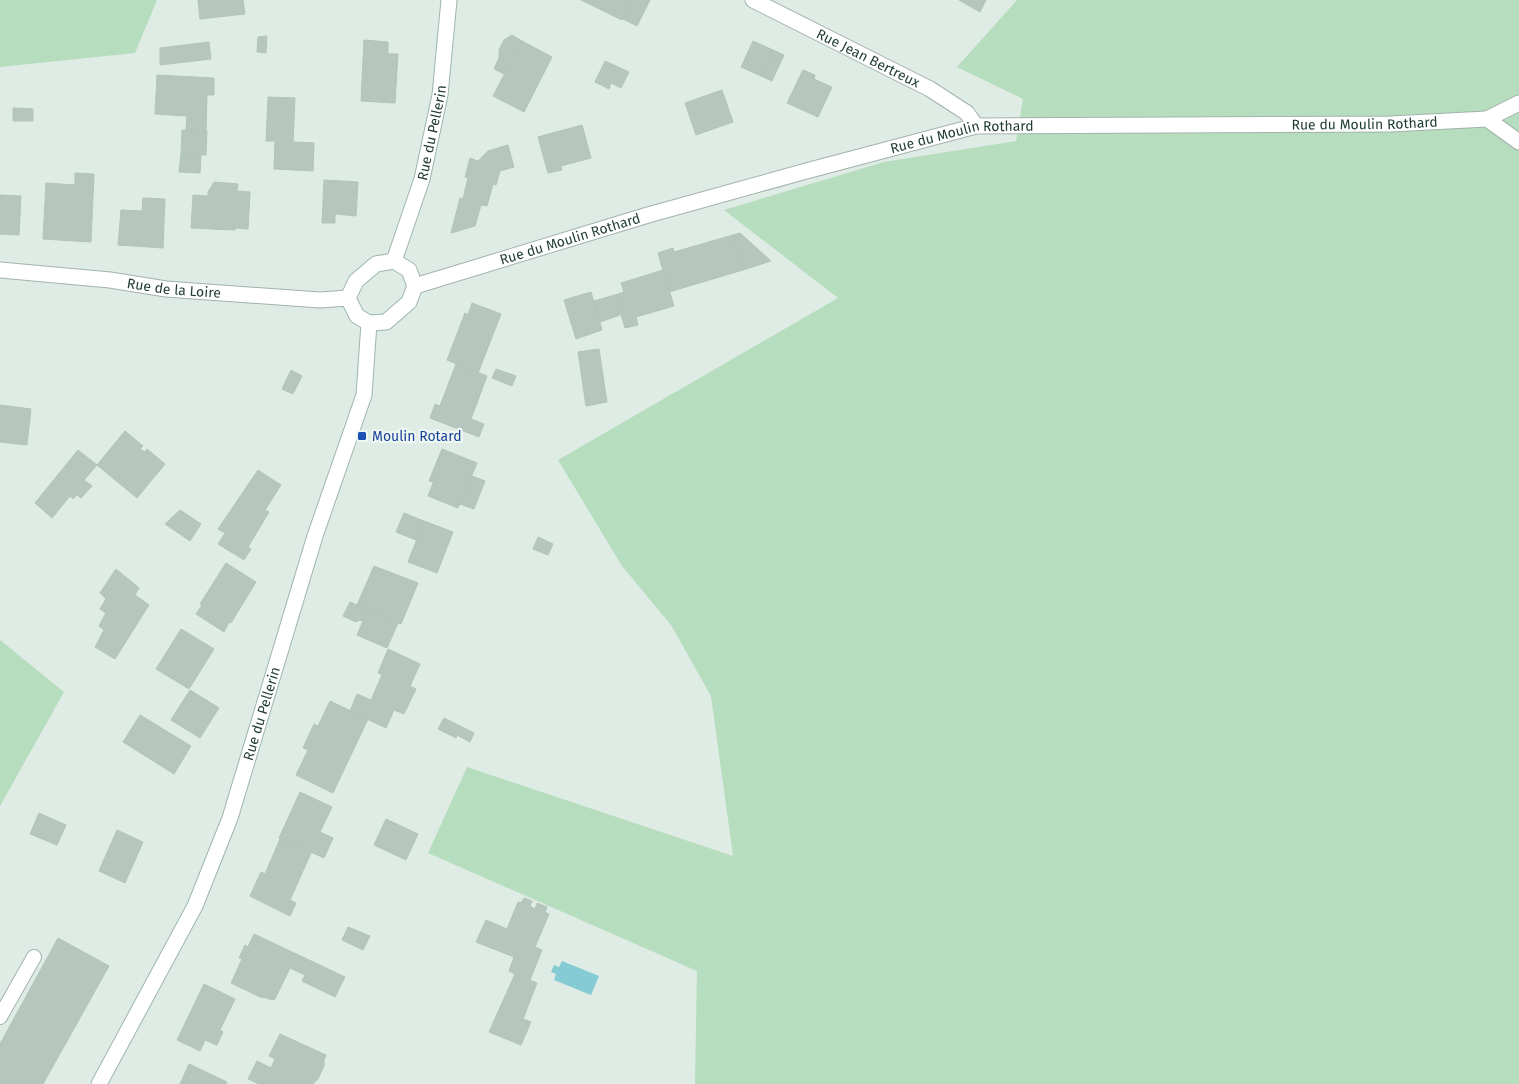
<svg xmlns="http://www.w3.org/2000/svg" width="1519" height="1084" font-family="'Fira Sans',sans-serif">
<rect width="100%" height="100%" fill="#dfebe5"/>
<g fill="#b6ddbe">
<path d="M 0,0 L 157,0 L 135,53 L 0,67 Z"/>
<path d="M 1017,0 L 1519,0 L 1519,1084 L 695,1084 L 697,971 L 428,853 L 467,767 L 733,856 L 711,696 L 671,625 L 622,566 L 558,460 L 838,298 L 724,210 L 884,162 L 1016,141 L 1023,99 L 957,67 Z"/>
<path d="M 0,640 L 64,692 L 0,806 Z"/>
</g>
<path fill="#84cbd3" d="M 562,961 L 599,976 L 591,995 L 554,980 L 556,974 L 551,972 L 554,965 L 559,967 Z"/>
<g fill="#b4c6bd" stroke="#b1c4bb">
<path d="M 198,0 L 243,0 L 245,14 L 200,19 Z"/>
<path d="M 581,0 L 632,0 L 622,20 Z"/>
<path d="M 632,0 L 650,0 L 637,26 L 623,19 Z"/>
<path d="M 959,0 L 986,0 L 980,12 Z"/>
<path d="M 512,35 L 522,41 L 504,74 L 494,69 L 499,58 L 499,50 L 504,40 Z"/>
<path d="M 267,36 L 266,53 L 257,52 L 258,37 Z"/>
<path d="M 364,40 L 388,42 L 388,54 L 398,54 L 395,103 L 361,101 Z"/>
<path d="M 522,41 L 552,57 L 524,112 L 493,96 Z"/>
<path d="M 753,41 L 773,50 L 761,76 L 741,67 Z"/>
<path d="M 209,42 L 211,59 L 160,65 L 160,48 Z"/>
<path d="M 773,50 L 784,55 L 772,81 L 761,76 Z"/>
<path d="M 605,61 L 629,72 L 621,88 L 611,83 L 609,89 L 595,82 Z"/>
<path d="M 803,70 L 815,75 L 814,79 L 832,87 L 818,117 L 787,103 Z"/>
<path d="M 157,75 L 214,78 L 214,95 L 207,95 L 206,131 L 186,130 L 187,116 L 155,114 Z"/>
<path d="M 722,90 L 733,122 L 696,135 L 685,103 Z"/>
<path d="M 268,97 L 295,98 L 293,142 L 314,143 L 313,171 L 274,169 L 275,141 L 266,141 Z"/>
<path d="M 13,108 L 33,109 L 33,121 L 13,121 Z"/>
<path d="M 582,125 L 591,158 L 561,166 L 562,170 L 548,173 L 538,137 Z"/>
<path d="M 182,130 L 207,131 L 206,155 L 181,154 Z"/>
<path d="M 508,145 L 514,167 L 500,171 L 496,185 L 493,184 L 487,206 L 481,205 L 475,226 L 451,233 L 460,198 L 463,199 L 468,178 L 465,177 L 470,158 L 478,161 L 488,151 Z"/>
<path d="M 181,154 L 201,155 L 200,173 L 179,172 Z"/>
<path d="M 75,173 L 94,174 L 91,242 L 43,239 L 46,183 L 75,185 Z"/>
<path d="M 324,180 L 358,182 L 356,216 L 335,214 L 335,223 L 322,223 Z"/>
<path d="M 214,182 L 238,184 L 237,191 L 250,192 L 248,229 L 235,228 L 235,230 L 191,228 L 193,195 L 208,196 L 208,192 Z"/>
<path d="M 0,195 L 21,196 L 19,235 L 0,234 Z"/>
<path d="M 143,198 L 165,199 L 163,248 L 118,245 L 121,210 L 142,211 Z"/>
<path d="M 740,233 L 771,261 L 743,270 L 733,235 Z"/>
<path d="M 733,235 L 743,270 L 669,292 L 658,253 L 673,248 L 674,252 Z"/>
<path d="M 663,270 L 674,306 L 636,317 L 638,325 L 625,328 L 615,295 L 624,292 L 621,283 Z"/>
<path d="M 591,292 L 602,330 L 576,339 L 564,300 Z"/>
<path d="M 615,295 L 620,315 L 600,322 L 594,301 Z"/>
<path d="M 472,303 L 501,314 L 478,373 L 447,360 L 465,313 L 468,315 Z"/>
<path d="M 599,349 L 607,402 L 586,406 L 578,352 Z"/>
<path d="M 456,364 L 487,376 L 471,419 L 484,424 L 479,437 L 430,418 L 435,404 L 440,406 Z"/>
<path d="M 496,369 L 516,376 L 512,386 L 492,378 Z"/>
<path d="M 291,370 L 302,376 L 293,394 L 282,389 Z"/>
<path d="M 0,405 L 31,409 L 27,445 L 0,442 Z"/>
<path d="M 125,431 L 143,446 L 140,449 L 145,452 L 147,449 L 165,464 L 137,498 L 97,465 Z"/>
<path d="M 442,449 L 477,463 L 458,508 L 428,496 L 441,463 L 437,461 Z"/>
<path d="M 78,450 L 97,465 L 84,480 L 92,486 L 81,498 L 77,495 L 73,499 L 70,496 L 52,518 L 35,503 Z"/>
<path d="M 437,461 L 441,463 L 434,482 L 429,481 Z"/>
<path d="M 258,470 L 281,485 L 265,510 L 269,512 L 248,547 L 251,549 L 244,560 L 218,544 L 225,533 L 218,529 Z"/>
<path d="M 472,476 L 485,481 L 474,509 L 460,504 Z"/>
<path d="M 180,510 L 201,524 L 190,541 L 165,524 Z"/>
<path d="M 404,513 L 424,521 L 416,540 L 396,532 Z"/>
<path d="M 424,521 L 453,532 L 437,573 L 408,562 Z"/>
<path d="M 538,537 L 553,544 L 548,555 L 533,549 Z"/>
<path d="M 226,563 L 256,582 L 231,623 L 229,622 L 224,632 L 196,614 L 202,605 L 200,604 Z"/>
<path d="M 374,566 L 418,583 L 401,624 L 357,605 Z"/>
<path d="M 116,569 L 139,588 L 135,595 L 149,605 L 115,659 L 95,647 L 104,630 L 99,626 L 106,613 L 100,609 L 106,599 L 100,593 Z"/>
<path d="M 350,602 L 398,623 L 387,648 L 357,635 L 363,621 L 359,620 L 356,622 L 343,616 Z"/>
<path d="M 181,629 L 214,649 L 189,689 L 156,669 Z"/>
<path d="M 388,649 L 420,664 L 410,686 L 416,689 L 404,714 L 394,710 L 386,728 L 350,711 L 357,694 L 371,700 L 382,675 L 378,673 Z"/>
<path d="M 190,690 L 219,708 L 200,738 L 171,720 Z"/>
<path d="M 330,701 L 368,719 L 333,793 L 296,775 L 308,750 L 303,748 L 314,724 L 318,726 Z"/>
<path d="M 140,715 L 191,746 L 174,774 L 123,742 Z"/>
<path d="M 444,718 L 474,733 L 470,742 L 457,735 L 456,738 L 438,729 Z"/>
<path d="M 300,792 L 332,807 L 320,832 L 333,838 L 324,858 L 279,838 Z"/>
<path d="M 39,813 L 66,825 L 57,845 L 30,834 Z"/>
<path d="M 386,819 L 418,834 L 406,860 L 374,845 Z"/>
<path d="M 117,830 L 143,842 L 125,883 L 99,871 Z"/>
<path d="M 280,839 L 311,853 L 290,900 L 296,903 L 290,916 L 250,896 L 261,872 L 265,874 Z"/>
<path d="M 524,898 L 532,901 L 530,906 L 535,909 L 537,903 L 547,907 L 545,912 L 549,914 L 535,947 L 542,950 L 530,980 L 537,983 L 523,1019 L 531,1022 L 521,1045 L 489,1032 L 515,974 L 509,971 L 514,957 L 476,942 L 486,920 L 507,929 L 518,902 L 521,903 Z"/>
<path d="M 348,927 L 370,936 L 363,950 L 342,940 Z"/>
<path d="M 254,934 L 345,977 L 335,997 L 302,981 L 305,975 L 290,968 L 275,999 L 272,1000 L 263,997 L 262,998 L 231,983 L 242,959 L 239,958 L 245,945 L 248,947 Z"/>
<path d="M 58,938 L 109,966 L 43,1084 L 0,1084 L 0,1044 Z"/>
<path d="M 204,984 L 235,999 L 220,1030 L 223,1032 L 217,1045 L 205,1040 L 200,1051 L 177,1040 Z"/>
<path d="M 280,1034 L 326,1055 L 324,1060 L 324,1066 L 318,1079 L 313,1084 L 259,1084 L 248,1079 L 257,1061 L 271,1068 L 275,1059 L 269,1056 Z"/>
<path d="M 189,1064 L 227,1082 L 226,1084 L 180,1084 Z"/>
</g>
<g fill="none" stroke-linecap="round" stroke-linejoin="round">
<defs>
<path id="service" d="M 0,1017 L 34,957"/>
<g id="minor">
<path id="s1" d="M 753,0 L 930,89 L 967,113 L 976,126"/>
<path d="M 1487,119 L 1519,103"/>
<path id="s2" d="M 0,270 L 110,280 L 166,289 L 320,300 L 348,298"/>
<path id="s3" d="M 415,286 L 648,215 L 810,170 L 976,126 L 1391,124 L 1487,119 L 1519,142"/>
</g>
<g id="secondary">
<path id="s4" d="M 394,261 L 422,179 L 440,95 L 449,0"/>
<path d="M 394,261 L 409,270 L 415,286 L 409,302 L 386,322 L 369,323 L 357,316 L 348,298 L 356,281 L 376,264 Z"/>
<path id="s5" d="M 99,1084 L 195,906 L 230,818 L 315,536 L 364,395 L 369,323"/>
</g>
</defs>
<use href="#service" stroke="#a2b3ac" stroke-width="16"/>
<use href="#minor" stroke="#a2b3ac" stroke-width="17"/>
<use href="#secondary" stroke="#9db7ac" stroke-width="17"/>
<use href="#service" stroke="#fff" stroke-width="14"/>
<use href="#minor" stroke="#fff" stroke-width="15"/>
<use href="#secondary" stroke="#fff" stroke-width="15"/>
</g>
<rect fill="#1a4fb4" stroke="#eff7f3" stroke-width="2" x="357" y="431" width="10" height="10" rx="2.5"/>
<g text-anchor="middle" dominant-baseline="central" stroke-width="4.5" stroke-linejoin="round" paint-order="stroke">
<g font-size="14" fill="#1f3b32" stroke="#eff7f3">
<text stroke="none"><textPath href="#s1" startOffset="129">Rue Jean Bertreux</textPath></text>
<text stroke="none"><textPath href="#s3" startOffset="972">Rue du Moulin Rothard</textPath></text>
<text stroke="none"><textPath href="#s4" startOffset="134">Rue du Pellerin</textPath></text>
<text stroke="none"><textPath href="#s3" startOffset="568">Rue du Moulin Rothard</textPath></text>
<text stroke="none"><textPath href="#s3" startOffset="162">Rue du Moulin Rothard</textPath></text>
<text stroke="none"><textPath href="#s2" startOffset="175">Rue de la Loire</textPath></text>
<text stroke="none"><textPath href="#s5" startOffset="406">Rue du Pellerin</textPath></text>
</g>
<g font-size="14" fill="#164399" stroke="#eff7f3" text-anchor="start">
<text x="372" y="436">Moulin Rotard</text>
</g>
</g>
</svg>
